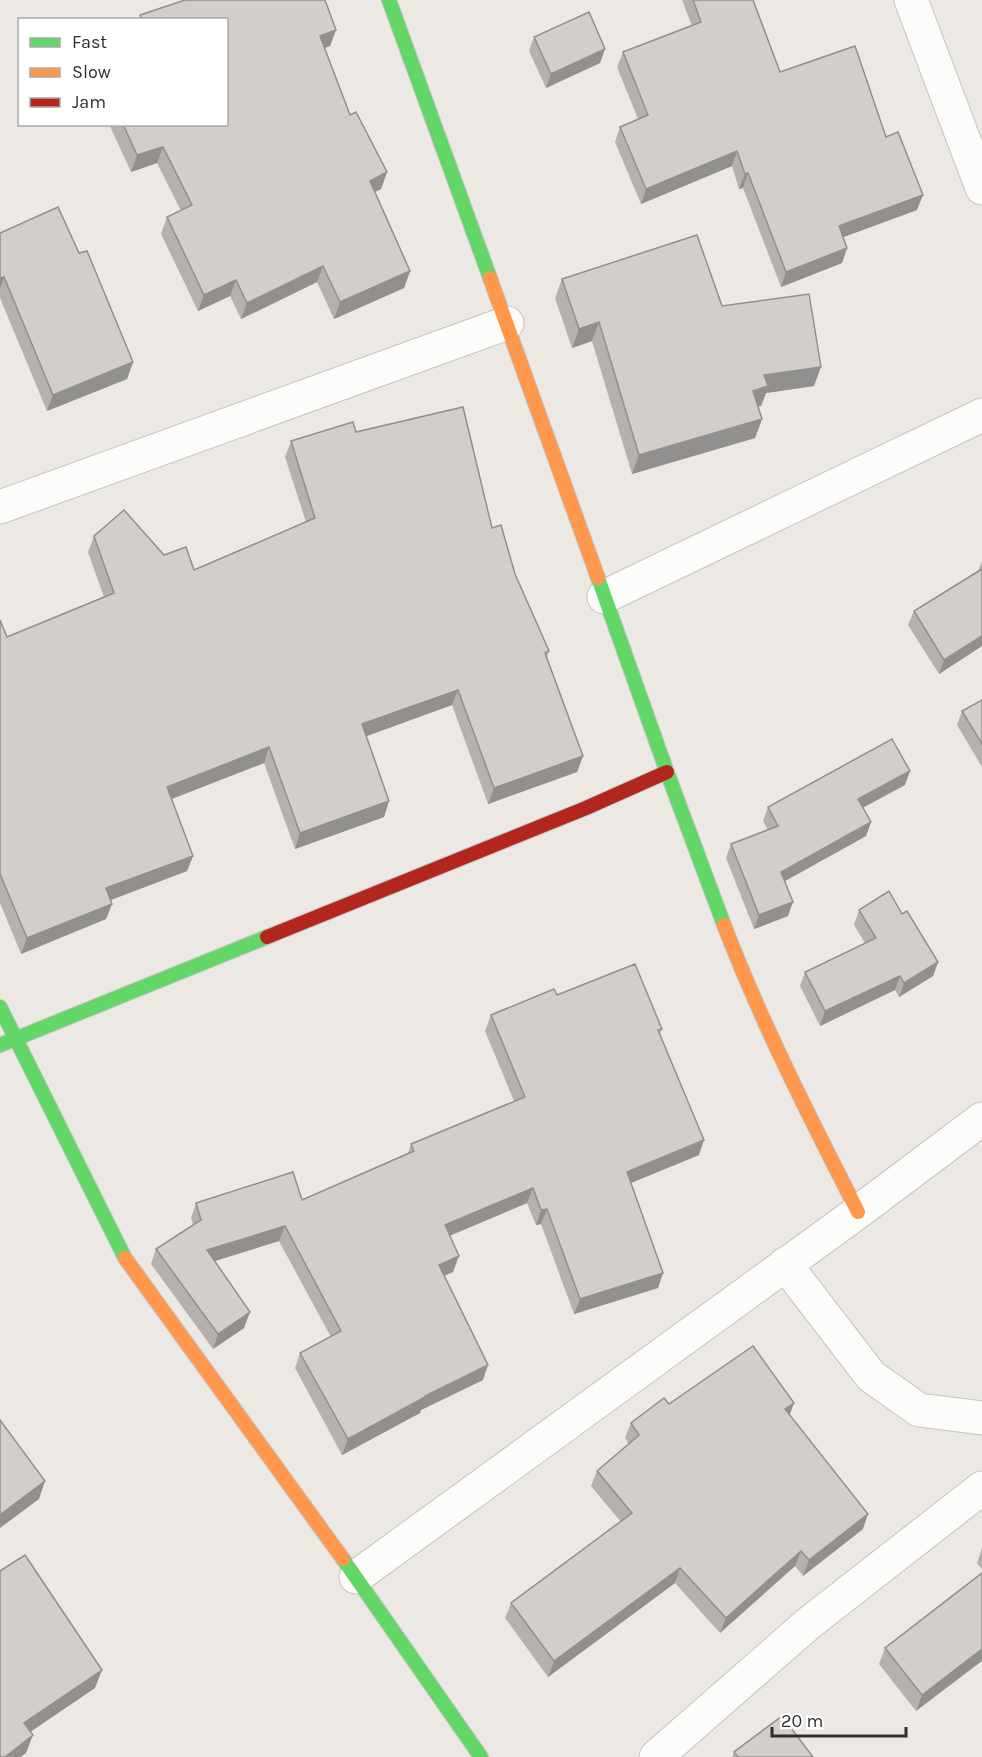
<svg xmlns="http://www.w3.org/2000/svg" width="982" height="1757" font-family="Karla,sans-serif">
<rect width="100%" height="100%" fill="#ece8e4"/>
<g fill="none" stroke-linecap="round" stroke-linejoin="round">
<defs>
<g id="street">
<path d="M 911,0 L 982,188"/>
<path d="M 0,507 L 507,323"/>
<path d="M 604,597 L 982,415"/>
<path d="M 785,1264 L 871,1376 L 919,1410 L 982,1418"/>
<path d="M 356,1577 L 858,1212 L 982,1119"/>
<path d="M 656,1757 L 809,1623 L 982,1488"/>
</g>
<g id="fast">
<path d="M 389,0 L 490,278"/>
<path d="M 598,578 L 667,772 L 724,925"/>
<path d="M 0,1007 L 125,1258"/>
<path d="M 0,1045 L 267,937"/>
<path d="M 343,1559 L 481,1757"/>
</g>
<g id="slow">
<path d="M 490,278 L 598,578"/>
<path d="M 724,925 C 762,1024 810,1118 858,1212"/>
<path d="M 125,1258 L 343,1559"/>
</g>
<path id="jam" d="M 267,937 L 586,808 L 667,772"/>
</defs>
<use href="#street" stroke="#c5c4c5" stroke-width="35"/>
<use href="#fast" stroke="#c5c4c5" stroke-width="16"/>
<use href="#slow" stroke="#c5c4c5" stroke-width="16"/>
<use href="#jam" stroke="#c5c4c5" stroke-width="16"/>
<use href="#street" stroke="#fcfcfb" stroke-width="33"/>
<use href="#fast" stroke="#63d668" stroke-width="14"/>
<use href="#slow" stroke="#ff974d" stroke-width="14"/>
<use href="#jam" stroke="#b3261e" stroke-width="14"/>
</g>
<g fill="#b4b1af">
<path d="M 185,0 L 325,0 L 336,30 L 330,46 L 325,48 L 350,115 L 356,112 L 387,172 L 381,189 L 375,192 L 410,271 L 404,288 L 334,319 L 317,282 L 241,319 L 230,296 L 198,311 L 161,234 L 167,217 L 181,211 L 157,163 L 131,172 L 109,124 L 226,124 L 226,20 L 139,20 L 140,15 Z"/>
<path d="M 682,0 L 753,0 L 780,72 L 886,137 L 917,210 L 843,237 L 847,248 L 842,263 L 781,287 L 743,188 L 739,189 L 732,166 L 641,204 L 615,142 L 620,127 L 638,119 L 617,67 L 623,52 L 692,26 Z"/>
<path d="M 534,37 L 605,49 L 600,63 L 546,88 L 529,51 Z"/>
<path d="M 0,233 L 79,253 L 133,362 L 127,379 L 47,411 L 0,298 Z"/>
<path d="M 562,279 L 722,306 L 814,386 L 766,393 L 761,406 L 758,406 L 762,419 L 755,438 L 632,474 L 592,341 L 572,348 L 555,298 Z"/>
<path d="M 356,432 L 492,528 L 515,574 L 549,651 L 547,657 L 583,756 L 577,772 L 488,804 L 452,705 L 366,736 L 389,801 L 384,817 L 295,849 L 264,763 L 172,799 L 193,856 L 187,871 L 111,900 L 112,904 L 106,919 L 21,954 L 0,903 L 0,620 L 7,637 L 104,597 L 88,552 L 94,536 L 164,555 L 194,570 L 306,522 L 285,457 L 291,441 Z"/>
<path d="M 982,561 L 982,646 L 939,674 L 908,625 L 914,611 L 978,571 Z"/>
<path d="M 982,700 L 982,767 L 957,725 L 962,711 Z"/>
<path d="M 905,785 L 863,807 L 871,822 L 866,836 L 785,881 L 788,916 L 754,929 L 726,858 L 731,844 L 768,830 L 763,821 L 768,807 Z"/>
<path d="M 859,910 L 902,914 L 938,962 L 933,976 L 899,997 L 895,990 L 820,1026 L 800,986 L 805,972 L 865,943 L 854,925 Z"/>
<path d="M 557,995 L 662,1029 L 660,1034 L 699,1155 L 631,1183 L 663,1273 L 658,1288 L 574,1314 L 541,1224 L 536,1225 L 527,1203 L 450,1236 L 453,1272 L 444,1276 L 483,1380 L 421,1410 L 420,1413 L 342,1455 L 295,1368 L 300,1353 L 331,1337 L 279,1241 L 215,1261 L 244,1328 L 213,1349 L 151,1264 L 156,1249 L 193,1225 L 191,1218 L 196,1203 L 302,1200 L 408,1153 L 411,1144 L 514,1101 L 485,1031 L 491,1015 Z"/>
<path d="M 794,1403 L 790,1414 L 863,1529 L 803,1576 L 795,1566 L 720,1633 L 675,1583 L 548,1677 L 505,1618 L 511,1603 L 621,1522 L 591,1486 L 597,1471 L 629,1444 L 625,1438 L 631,1423 L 669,1404 Z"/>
<path d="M 982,1548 L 982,1569 L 977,1563 Z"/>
<path d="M 982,1573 L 916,1711 L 879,1664 L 885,1648 Z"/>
<path d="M 734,1752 L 813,1757 L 732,1757 Z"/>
</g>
<g fill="#92908e">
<path d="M 336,30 L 330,46 L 314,52 L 320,36 Z"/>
<path d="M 605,49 L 600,63 L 546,88 L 551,74 Z"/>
<path d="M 163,147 L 157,163 L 131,172 L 137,155 Z"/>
<path d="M 737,151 L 732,166 L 641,204 L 646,189 Z"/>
<path d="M 387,172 L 381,189 L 364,197 L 370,181 Z"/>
<path d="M 748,173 L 743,188 L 739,189 L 745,174 Z"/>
<path d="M 923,195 L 917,210 L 833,241 L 839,226 Z"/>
<path d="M 847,248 L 842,263 L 781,287 L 786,272 Z"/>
<path d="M 323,266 L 317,282 L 241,319 L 247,303 Z"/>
<path d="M 410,271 L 404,288 L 334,319 L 340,302 Z"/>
<path d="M 4,277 L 0,289 L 0,278 Z"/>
<path d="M 236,280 L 230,296 L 198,311 L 204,295 Z"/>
<path d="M 599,322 L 592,341 L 572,348 L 579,329 Z"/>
<path d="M 133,362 L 127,379 L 47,411 L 53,395 Z"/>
<path d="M 821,367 L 814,386 L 766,393 L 761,406 L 746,410 L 753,391 L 764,375 Z"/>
<path d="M 762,419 L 755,438 L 632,474 L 639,455 Z"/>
<path d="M 982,636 L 982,646 L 939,674 L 944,660 Z"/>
<path d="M 458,690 L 452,705 L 356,740 L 362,724 Z"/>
<path d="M 269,747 L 264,763 L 161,803 L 167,787 Z"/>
<path d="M 583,756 L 577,772 L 488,804 L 494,788 Z"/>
<path d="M 910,771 L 905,785 L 853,813 L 858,799 Z"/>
<path d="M 389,801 L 384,817 L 295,849 L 300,833 Z"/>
<path d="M 871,822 L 866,836 L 776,886 L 781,872 Z"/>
<path d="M 193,856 L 187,871 L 100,904 L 106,888 Z"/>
<path d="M 793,902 L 788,916 L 754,929 L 759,915 Z"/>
<path d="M 112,904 L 106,919 L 21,954 L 27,938 Z"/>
<path d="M 938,962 L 933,976 L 899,997 L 904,983 Z"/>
<path d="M 900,976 L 895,990 L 820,1026 L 825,1011 Z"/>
<path d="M 704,1140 L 699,1155 L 621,1187 L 627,1172 Z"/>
<path d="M 533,1188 L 527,1203 L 439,1240 L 445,1225 Z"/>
<path d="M 547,1209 L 541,1224 L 536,1225 L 541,1210 Z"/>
<path d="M 285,1226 L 279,1241 L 202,1265 L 207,1250 Z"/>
<path d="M 459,1256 L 453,1272 L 434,1280 L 439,1265 Z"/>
<path d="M 663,1273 L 658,1288 L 574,1314 L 580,1299 Z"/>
<path d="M 250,1312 L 244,1328 L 213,1349 L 218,1334 Z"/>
<path d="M 488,1365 L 483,1380 L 421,1410 L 420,1413 L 342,1455 L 348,1439 L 425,1396 Z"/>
<path d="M 794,1403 L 788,1418 L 785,1409 Z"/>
<path d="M 45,1481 L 39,1499 L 0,1528 L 0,1515 Z"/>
<path d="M 868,1514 L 863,1529 L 803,1576 L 809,1560 Z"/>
<path d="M 801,1551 L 795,1566 L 720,1633 L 726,1618 Z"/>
<path d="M 680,1568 L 675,1583 L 548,1677 L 554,1661 Z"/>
<path d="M 982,1649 L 982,1661 L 916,1711 L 922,1695 Z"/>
<path d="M 102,1670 L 95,1688 L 17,1741 L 24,1723 Z"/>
<path d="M 33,1735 L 26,1753 L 21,1757 L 5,1757 Z"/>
</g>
<g fill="#d1cecb" stroke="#92908e" stroke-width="1.5">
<path d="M 185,0 L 325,0 L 336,30 L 320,36 L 350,115 L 356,112 L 387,172 L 370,181 L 410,271 L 340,302 L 323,266 L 247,303 L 236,280 L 204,295 L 167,217 L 192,205 L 163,147 L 137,155 L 123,124 L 226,124 L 226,20 L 142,20 L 140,15 Z"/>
<path d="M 693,0 L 753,0 L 780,72 L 855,46 L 886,137 L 898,132 L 923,195 L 839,226 L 847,248 L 786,272 L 748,173 L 745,174 L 737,151 L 646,189 L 620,127 L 648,115 L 623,52 L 701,22 Z"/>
<path d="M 589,12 L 605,49 L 551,74 L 534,37 Z"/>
<path d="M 58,207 L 79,253 L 87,251 L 133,362 L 53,395 L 4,277 L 0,278 L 0,233 Z"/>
<path d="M 697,235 L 722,306 L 809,294 L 821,367 L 764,375 L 768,386 L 753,391 L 762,419 L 639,455 L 599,322 L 579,329 L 562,279 Z"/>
<path d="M 463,407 L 492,528 L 501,525 L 515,574 L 549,651 L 545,653 L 583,756 L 494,788 L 458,690 L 362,724 L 389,801 L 300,833 L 269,747 L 167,787 L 193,856 L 106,888 L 112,904 L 27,938 L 0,874 L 0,620 L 7,637 L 114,593 L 94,536 L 124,510 L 164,555 L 186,547 L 194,570 L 315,518 L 291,441 L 353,422 L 356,432 Z"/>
<path d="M 982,569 L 982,636 L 944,660 L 914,611 Z"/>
<path d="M 982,700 L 982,744 L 962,711 Z"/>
<path d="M 892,739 L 910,771 L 858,799 L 871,822 L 781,872 L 793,902 L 759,915 L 731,844 L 778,826 L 768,807 Z"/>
<path d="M 889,891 L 902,914 L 907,911 L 938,962 L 904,983 L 900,976 L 825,1011 L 805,972 L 876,938 L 859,910 Z"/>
<path d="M 635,964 L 662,1029 L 658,1030 L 704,1140 L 627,1172 L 663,1273 L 580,1299 L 547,1209 L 541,1210 L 533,1188 L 445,1225 L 459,1256 L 439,1265 L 488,1365 L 425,1396 L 425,1397 L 348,1439 L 300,1353 L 341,1331 L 285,1226 L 207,1250 L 250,1312 L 218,1334 L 156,1249 L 201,1220 L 196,1203 L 293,1172 L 302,1200 L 414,1151 L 411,1144 L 525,1097 L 491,1015 L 554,989 L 557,995 Z"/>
<path d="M 753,1346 L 794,1403 L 785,1409 L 868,1514 L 809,1560 L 801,1551 L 726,1618 L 680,1568 L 554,1661 L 511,1603 L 632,1513 L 597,1471 L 639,1435 L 631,1423 L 664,1398 L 669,1404 Z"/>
<path d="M 0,1420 L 45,1481 L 0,1515 Z"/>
<path d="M 25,1555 L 102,1670 L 24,1723 L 33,1735 L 5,1757 L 0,1757 L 0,1571 Z"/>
<path d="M 982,1573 L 982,1649 L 922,1695 L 885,1648 Z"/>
<path d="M 782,1716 L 813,1757 L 738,1757 L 734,1752 Z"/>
</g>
<rect x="18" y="18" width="210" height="108" fill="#ffffff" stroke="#ababab" stroke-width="1.5"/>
<rect x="30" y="38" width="30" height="9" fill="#63d668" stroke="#ababab" stroke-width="1.5"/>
<text x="72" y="48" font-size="18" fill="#2e2e2e">Fast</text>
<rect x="30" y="68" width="30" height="9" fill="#ff974d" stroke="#ababab" stroke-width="1.5"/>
<text x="72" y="78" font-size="18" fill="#2e2e2e">Slow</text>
<rect x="30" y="98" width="30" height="9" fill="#b3261e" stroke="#ababab" stroke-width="1.5"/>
<text x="72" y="108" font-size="18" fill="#2e2e2e">Jam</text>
<path d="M772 1727v9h134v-9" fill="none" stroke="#2e2e2e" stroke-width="3"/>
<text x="781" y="1727" font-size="18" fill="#2e2e2e" stroke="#ffffff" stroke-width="4.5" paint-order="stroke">20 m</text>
</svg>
